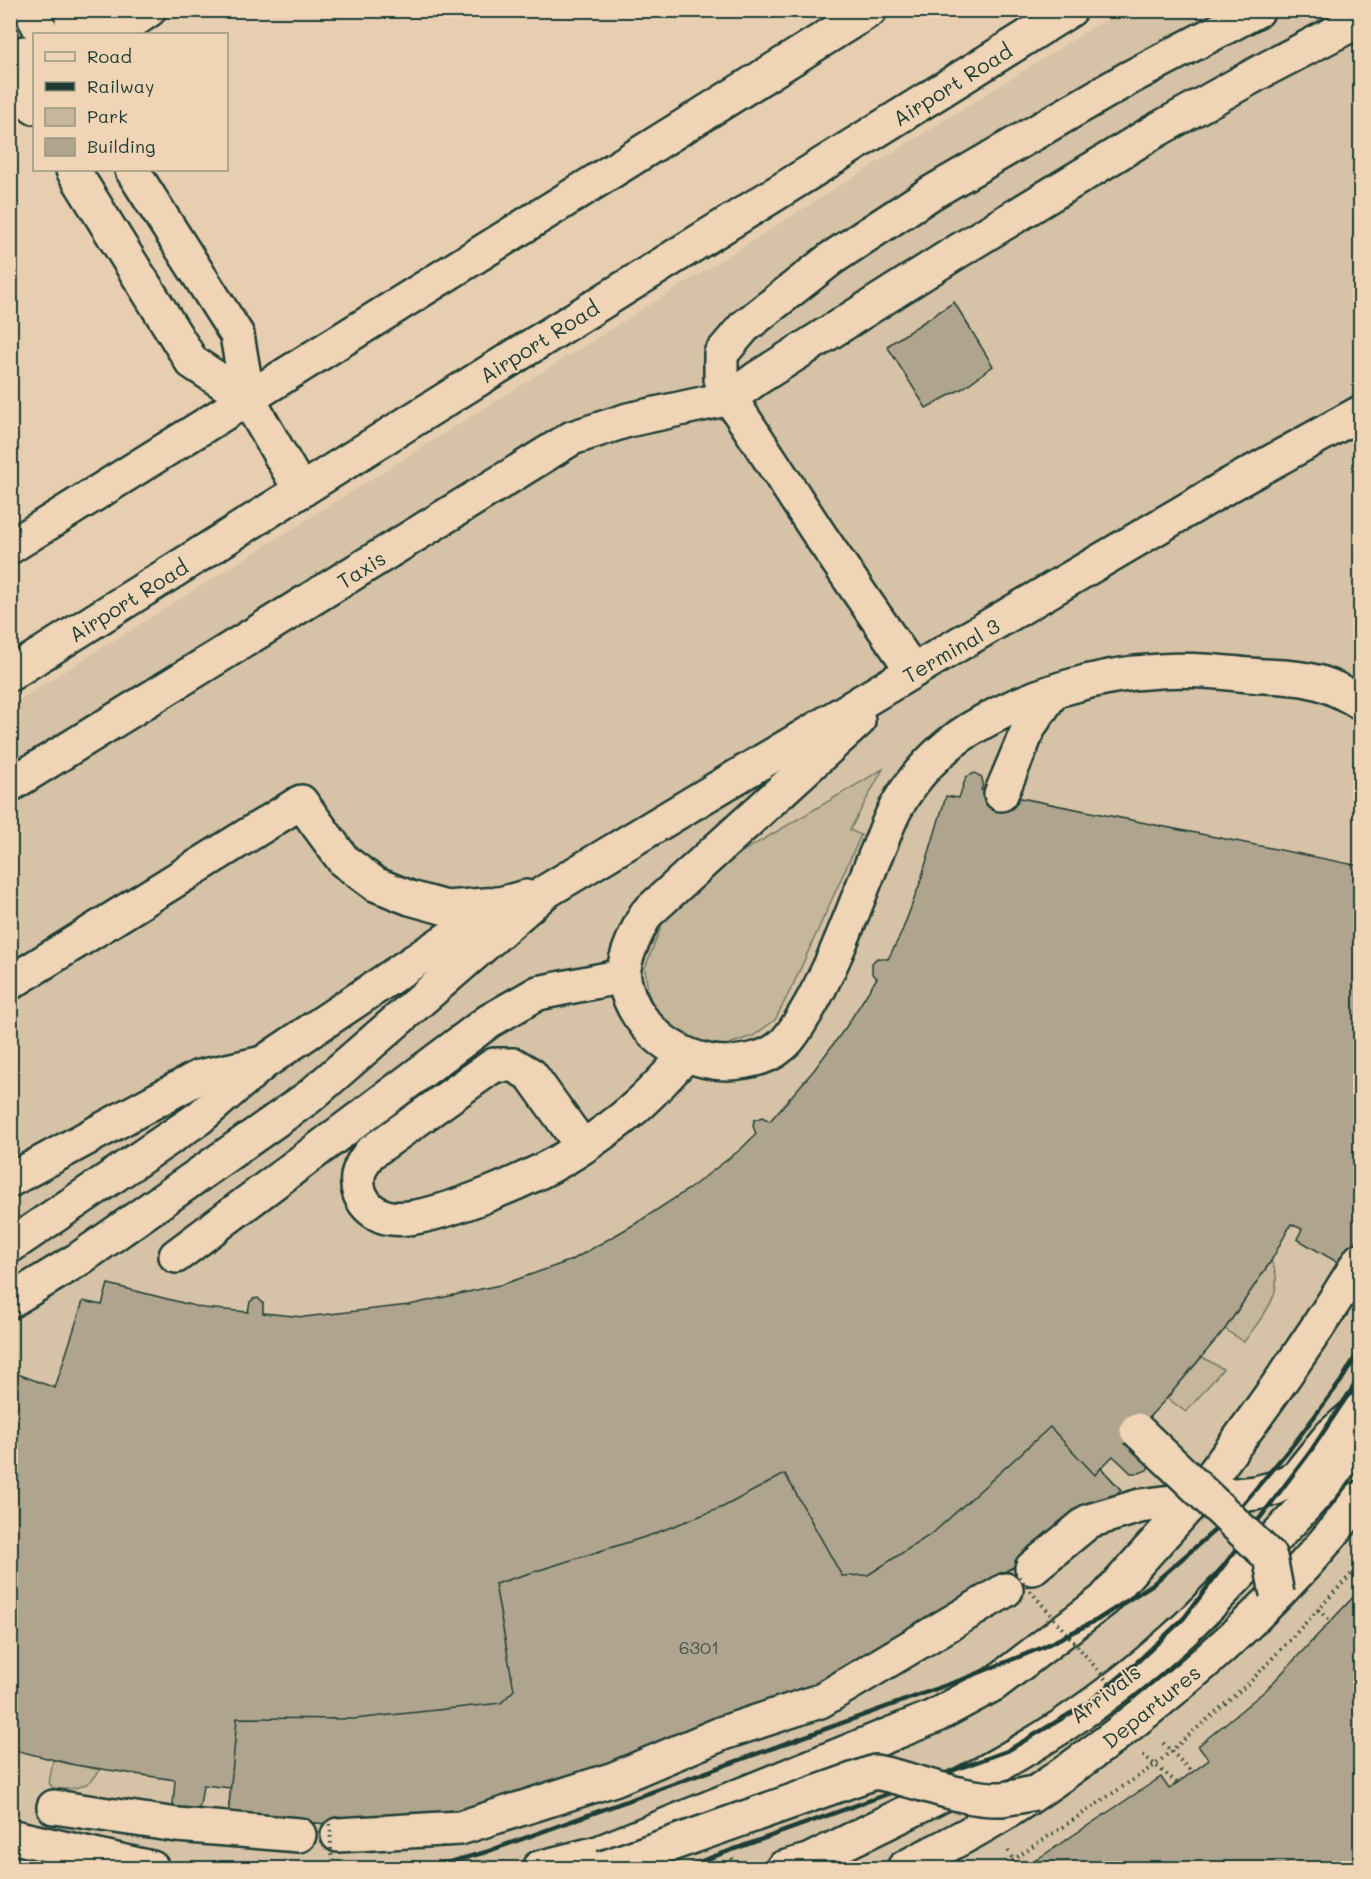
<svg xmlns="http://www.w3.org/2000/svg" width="1371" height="1879" font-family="Mali,sans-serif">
<rect width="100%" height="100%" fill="#e7ceb1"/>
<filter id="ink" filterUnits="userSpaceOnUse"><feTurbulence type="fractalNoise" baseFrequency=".0167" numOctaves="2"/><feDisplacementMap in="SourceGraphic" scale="12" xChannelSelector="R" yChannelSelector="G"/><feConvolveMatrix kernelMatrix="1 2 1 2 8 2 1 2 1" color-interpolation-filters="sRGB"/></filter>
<g filter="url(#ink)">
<path fill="#d6c2a6" d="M 1119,11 L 1360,11 L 1360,1868 L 11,1868 L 11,705 Z"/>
<g fill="#c6b69c" stroke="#727a68" stroke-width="1.5">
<path d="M 883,769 L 850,830 L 861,835 L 794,983 L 775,1020 L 753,1036 L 723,1046 L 692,1040 L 669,1025 L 656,1011 L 648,993 L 645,968 L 664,919 L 713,869 Z"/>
<path d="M 1271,1261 C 1288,1292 1261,1317 1244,1342 L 1225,1329 Z"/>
<path d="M 1202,1357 L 1223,1369 L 1186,1412 L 1167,1398 Z"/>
<path d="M 53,1760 L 100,1770 C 89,1788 73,1791 53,1788 L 49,1783 Z"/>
</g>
<g fill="#afa58e" stroke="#1f3d34" stroke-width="1.5">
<path d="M 954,302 L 993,366 L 963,388 L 926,408 L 887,346 Z"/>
<path d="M 975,773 L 982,778 L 983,784 L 981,790 L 1360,866 L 1360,1232 L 1342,1265 L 1297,1239 L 1302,1229 L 1291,1224 L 1271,1261 L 1225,1329 L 1167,1398 L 1137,1430 L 1151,1461 L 1147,1470 L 1139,1473 L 1131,1473 L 1113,1456 L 1101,1468 L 1121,1490 L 1028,1561 L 1011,1568 L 851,1672 L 507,1811 L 330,1824 L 228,1817 L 231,1788 L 203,1785 L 200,1806 L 194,1813 L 177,1812 L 173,1804 L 175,1780 L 75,1765 L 10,1749 L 10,1371 L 55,1388 L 83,1301 L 102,1305 L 108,1284 L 203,1308 L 248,1312 L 250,1302 L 253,1299 L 258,1298 L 263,1303 L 263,1313 L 304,1317 L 409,1305 L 504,1284 L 572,1260 L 635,1224 L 689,1189 L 741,1149 L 756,1134 L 753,1126 L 754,1120 L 762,1117 L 770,1121 L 814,1070 L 846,1027 L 877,978 L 872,974 L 872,963 L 877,958 L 888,959 L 901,934 L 919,886 L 946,796 L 959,798 L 966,777 Z"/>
<path d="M 1050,1427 L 1095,1475 L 1101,1468 L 1121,1490 L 1028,1561 L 1011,1568 L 775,1712 L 426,1822 L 330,1824 L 228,1817 L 237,1718 L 354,1719 L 501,1703 L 514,1690 L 495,1584 L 648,1536 L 723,1507 L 785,1474 L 842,1576 L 868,1575 L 933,1533 Z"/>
<path d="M 1360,1590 L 1360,1868 L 1024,1868 L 1161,1777 L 1169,1789 L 1209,1760 L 1198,1746 L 1266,1690 Z"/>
</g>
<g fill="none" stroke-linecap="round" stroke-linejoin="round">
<defs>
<g id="minor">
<path d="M 30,10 L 43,34"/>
<path d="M 72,22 L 118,31 L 149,10"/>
<path d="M 24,53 L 25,92 L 34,107"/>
<path d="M 73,170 L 192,362 L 248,399"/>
<path d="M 132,170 L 237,335 L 248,399 L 301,491"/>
<path d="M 913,671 L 821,537 L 730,398 L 721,379 L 721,354 L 744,327 L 832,258 L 931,193 L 1129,78 L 1258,10"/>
<path d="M 858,721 L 646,914 C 638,929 621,962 624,979 C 634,1034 692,1072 746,1061 C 758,1059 771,1055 780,1047 C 791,1039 798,1025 805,1014 C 835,964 854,907 876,854 C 883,839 888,821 897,806 C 913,777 941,747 969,730 C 1025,696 1095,674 1160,671 C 1190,669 1219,672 1249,675 C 1270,677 1292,676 1312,681 C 1329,684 1346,694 1360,702"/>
<path d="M 10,785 L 572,438 L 628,420 L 730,398 L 756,379 L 955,253 L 1155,131 L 1264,70 L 1360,20"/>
<path d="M 1001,794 L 1030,725 L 1052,693"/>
<path d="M 10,983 L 301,802 L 344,861 L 375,884 L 410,898 L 446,908 L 498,904"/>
<path d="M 582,1146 L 531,1075 L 514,1065 L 494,1065 L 370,1153 C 360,1165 354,1178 360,1194 C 365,1207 377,1216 391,1218 C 429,1224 531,1178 565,1158 C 581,1149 596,1138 611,1127 C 639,1107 663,1081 686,1055"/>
<path d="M 10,1180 L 199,1077 L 258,1064"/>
<path d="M 10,1246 L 199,1118 L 263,1063 L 279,1052 L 500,904 L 526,897"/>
<path d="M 176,1256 L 489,1021 L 538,993 L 623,976"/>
<path d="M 10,1301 L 79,1259 L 309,1097 L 545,892 L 913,671 L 1226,487 L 1360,413"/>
<path d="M 1032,1568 L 1089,1521 L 1140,1506 L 1195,1499 C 1253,1421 1310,1343 1360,1260"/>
<path d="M 54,1807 L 177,1825 L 299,1835"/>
<path d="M 338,1835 L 460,1828 L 614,1779 L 723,1733 L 820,1701 L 1006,1590"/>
<path d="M 10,1836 L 152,1868"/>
<path d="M 539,1868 L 598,1853 L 933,1717 L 994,1684 L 1104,1600 L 1195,1499 L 1256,1493 L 1275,1488 L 1297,1477 L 1330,1436 L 1360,1410"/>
<path d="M 783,1868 L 808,1861 C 895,1818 984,1778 1065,1724 C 1102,1699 1140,1670 1173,1640 C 1204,1613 1231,1582 1260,1553 C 1296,1516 1336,1478 1360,1431"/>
<path d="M 904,1868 C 932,1853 961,1839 988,1823 C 1033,1797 1075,1766 1116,1735 C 1206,1666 1292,1589 1360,1498"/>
</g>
<g id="major">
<path d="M 10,547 L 870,10"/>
<path d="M 10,674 L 400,428 L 1070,10"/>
</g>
<path id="highway" d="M 857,18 L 859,10"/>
</defs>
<use href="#minor" stroke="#1f3d34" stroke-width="38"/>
<use href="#major" stroke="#1f3d34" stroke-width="38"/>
<use href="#highway" stroke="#1f3d34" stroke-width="38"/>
<g stroke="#1f3d34" stroke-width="4" stroke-dasharray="1.5 4.5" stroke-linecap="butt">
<path d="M 1318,1610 L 1331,1621"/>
<path d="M 1163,1743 L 1192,1772"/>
<path d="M 1143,1755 L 1177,1783"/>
<path d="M 1008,1851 L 1018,1868"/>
<path d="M 996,1868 L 1013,1860 L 1155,1765 L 1251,1681 L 1359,1566"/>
</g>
<use href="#minor" stroke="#efd4b6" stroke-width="33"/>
<use href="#major" stroke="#efd4b6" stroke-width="33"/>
<use href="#highway" stroke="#efd4b6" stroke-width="33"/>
<g stroke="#1f3d34" stroke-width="4.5">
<path d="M 429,1868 L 486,1852 L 966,1678 L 1041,1648 L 1097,1620 L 1153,1584 L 1238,1510 L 1296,1441 L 1341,1381 L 1360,1349"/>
<path d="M 682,1868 L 1007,1751 L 1088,1703 L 1134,1665 L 1184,1618 L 1310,1452 L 1360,1377"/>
</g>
<defs>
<g id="minor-bridge">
<path d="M 1137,1430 L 1270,1557 L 1277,1594"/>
<path d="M 603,1868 L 875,1772 C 915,1779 963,1801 1002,1799 C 1013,1798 1024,1795 1034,1793"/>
</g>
</defs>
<use href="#minor-bridge" stroke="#1f3d34" stroke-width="38" stroke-linecap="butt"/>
<g stroke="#1f3d34" stroke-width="4" stroke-dasharray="1.5 4.5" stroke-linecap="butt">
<path d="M 1011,1568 L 1119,1695"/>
<path d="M 330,1824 L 332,1868"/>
<path d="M 732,1858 L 736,1868"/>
</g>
<use href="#minor-bridge" stroke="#efd4b6" stroke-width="33"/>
</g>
</g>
<g text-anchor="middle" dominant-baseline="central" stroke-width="4.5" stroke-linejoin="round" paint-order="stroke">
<g font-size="18" fill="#43574a">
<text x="699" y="1647">6301</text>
</g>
<g font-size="21" fill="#1f3d34" stroke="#efd4b6">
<text transform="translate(952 84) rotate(-32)">Airport Road</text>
<text transform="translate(539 341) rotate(-32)">Airport Road</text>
<text transform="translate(361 569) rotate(-32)">Taxis</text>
<text transform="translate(128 600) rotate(-32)">Airport Road</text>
<text transform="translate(951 650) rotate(-30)">Terminal 3</text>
<text transform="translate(1105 1693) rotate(-37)">Arrivals</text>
<text transform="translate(1151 1706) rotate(-39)">Departures</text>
</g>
</g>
<rect width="1371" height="1879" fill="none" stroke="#efd4b6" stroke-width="36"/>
<rect x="18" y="18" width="1335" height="1843" fill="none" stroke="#1f3d34" stroke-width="2" filter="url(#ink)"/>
<rect x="33" y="33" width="195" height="138" fill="#efd4b6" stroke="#9c9882" stroke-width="1.5"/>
<rect x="45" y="52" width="30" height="9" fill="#efd4b6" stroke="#9c9882" stroke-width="1.5"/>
<text x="87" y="63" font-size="18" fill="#1f3d34">Road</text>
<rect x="45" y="82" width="30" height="9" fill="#1f3d34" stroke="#9c9882" stroke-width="1.5"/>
<text x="87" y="93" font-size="18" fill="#1f3d34">Railway</text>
<rect x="45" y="108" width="30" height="18" fill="#c6b69c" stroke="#9c9882" stroke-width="1.5"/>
<text x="87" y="123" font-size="18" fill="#1f3d34">Park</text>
<rect x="45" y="138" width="30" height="18" fill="#afa58e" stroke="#9c9882" stroke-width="1.5"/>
<text x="87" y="153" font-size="18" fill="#1f3d34">Building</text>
</svg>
